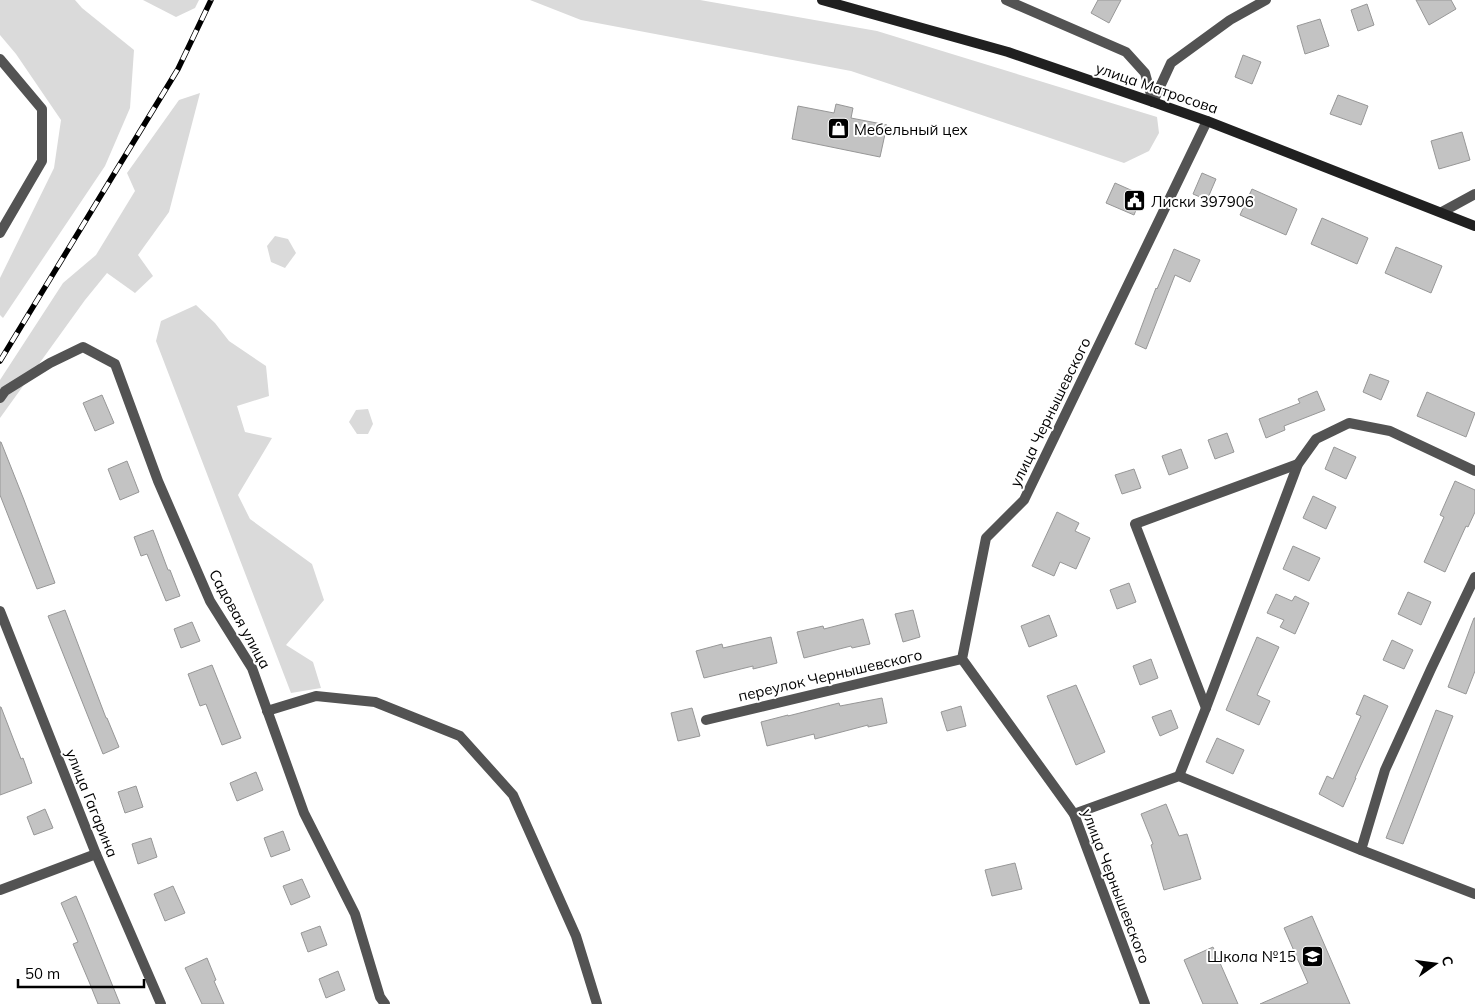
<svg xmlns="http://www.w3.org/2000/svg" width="1475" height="1004" font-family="Mulish,sans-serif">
<rect width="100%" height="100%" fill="#fff"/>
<g fill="#dadada">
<path d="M 0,0 L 75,0 L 82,8 L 134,50 L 130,108 L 105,166 L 3,318 L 0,315 L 0,278 L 54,168 L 61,120 L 16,54 L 0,35 Z"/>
<path d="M 143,0 L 199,0 L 195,8 L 176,17 Z"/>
<path d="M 530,0 L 700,0 L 877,31 L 1157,117 L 1159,133 L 1149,151 L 1124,163 L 851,71 L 581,20 Z"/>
<path d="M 200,93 L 169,212 L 138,255 L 153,276 L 135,293 L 107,273 L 85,300 L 0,418 L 0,380 L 63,283 L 96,255 L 135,191 L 127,173 L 179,100 Z"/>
<path d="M 275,236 L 288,239 L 296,253 L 285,268 L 271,262 L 267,246 Z"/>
<path d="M 196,305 L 215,323 L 229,341 L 266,366 L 269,396 L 237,406 L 245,432 L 272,438 L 238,495 L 250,519 L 312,564 L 324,600 L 286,645 L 313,662 L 321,688 L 291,693 L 156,341 L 161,321 Z"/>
<path d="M 368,409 L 373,424 L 368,434 L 357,434 L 349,422 L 356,410 Z"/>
</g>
<g fill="#c3c3c3" stroke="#979797">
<path d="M 1098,0 L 1121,0 L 1109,23 L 1091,13 Z"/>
<path d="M 1416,0 L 1451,0 L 1456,9 L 1429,25 Z"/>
<path d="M 1367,4 L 1374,25 L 1358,31 L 1351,10 Z"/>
<path d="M 1320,19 L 1329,46 L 1305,54 L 1297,26 Z"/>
<path d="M 1243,55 L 1261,62 L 1252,84 L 1235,77 Z"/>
<path d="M 1338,95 L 1368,106 L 1361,125 L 1330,114 Z"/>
<path d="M 836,104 L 853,108 L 851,118 L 887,125 L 880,157 L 792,139 L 798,106 L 834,113 Z"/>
<path d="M 1462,132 L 1470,160 L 1439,169 L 1431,141 Z"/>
<path d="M 1202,173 L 1216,179 L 1207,200 L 1193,194 Z"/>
<path d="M 1115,183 L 1142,195 L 1134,215 L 1106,203 Z"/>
<path d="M 1252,189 L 1297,209 L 1286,235 L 1240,215 Z"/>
<path d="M 1322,218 L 1368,238 L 1357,264 L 1311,244 Z"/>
<path d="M 1396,247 L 1442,266 L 1431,293 L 1385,273 Z"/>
<path d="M 1174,249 L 1200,260 L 1190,282 L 1175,275 L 1146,349 L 1135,344 L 1156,288 L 1157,289 Z"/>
<path d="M 1370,374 L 1389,381 L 1381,400 L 1363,392 Z"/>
<path d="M 1317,391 L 1325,410 L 1284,426 L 1285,430 L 1266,438 L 1259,419 L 1300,403 L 1298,399 Z"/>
<path d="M 1427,392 L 1475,413 L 1466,437 L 1417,416 Z"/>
<path d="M 102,395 L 114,423 L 95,431 L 83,403 Z"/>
<path d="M 1227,433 L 1234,452 L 1215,459 L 1208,440 Z"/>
<path d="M 0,442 L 1,442 L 24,500 L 55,583 L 37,589 L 0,495 Z"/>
<path d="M 1334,447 L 1356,457 L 1346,479 L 1325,469 Z"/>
<path d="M 1181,449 L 1188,468 L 1169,475 L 1162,456 Z"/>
<path d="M 127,461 L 139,492 L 120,500 L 108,469 Z"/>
<path d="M 1134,469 L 1141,488 L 1122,494 L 1115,475 Z"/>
<path d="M 1455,481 L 1475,490 L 1475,512 L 1468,527 L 1466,526 L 1445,572 L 1424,562 L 1444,517 L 1440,515 Z"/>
<path d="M 1313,496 L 1336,507 L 1326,529 L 1303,518 Z"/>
<path d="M 1057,512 L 1079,523 L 1075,531 L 1090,538 L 1076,569 L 1060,562 L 1054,576 L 1032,566 Z"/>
<path d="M 153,530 L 168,570 L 170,570 L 180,596 L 166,601 L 147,554 L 141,556 L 134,537 Z"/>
<path d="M 1293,546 L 1320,558 L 1309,581 L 1283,569 Z"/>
<path d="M 1129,583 L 1136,602 L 1117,609 L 1110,590 Z"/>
<path d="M 1408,592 L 1431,602 L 1421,625 L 1398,614 Z"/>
<path d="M 1276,594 L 1292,601 L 1295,596 L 1309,603 L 1295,634 L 1280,627 L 1284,620 L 1267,613 Z"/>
<path d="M 65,610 L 106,718 L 107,718 L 119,747 L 103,754 L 48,616 Z"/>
<path d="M 913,610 L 920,637 L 903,642 L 895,614 Z"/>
<path d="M 1049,615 L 1057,636 L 1029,647 L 1021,626 Z"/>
<path d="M 1474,618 L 1475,618 L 1475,671 L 1466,694 L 1448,687 Z"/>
<path d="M 863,619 L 870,644 L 852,648 L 851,646 L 804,658 L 797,632 L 823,626 L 824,629 Z"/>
<path d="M 192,622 L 200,641 L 181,648 L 174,629 Z"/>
<path d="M 771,637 L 777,663 L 753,669 L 753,666 L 704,678 L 696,651 L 722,644 L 723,648 Z"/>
<path d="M 1257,637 L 1279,647 L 1257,695 L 1270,701 L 1259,725 L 1226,710 Z"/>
<path d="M 1392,640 L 1413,650 L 1404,669 L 1383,660 Z"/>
<path d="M 1151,659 L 1158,678 L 1140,685 L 1133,666 Z"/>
<path d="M 212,665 L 241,738 L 222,745 L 206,704 L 200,706 L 188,674 Z"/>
<path d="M 1076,685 L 1105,752 L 1076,765 L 1047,696 Z"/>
<path d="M 1364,695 L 1388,706 L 1355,778 L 1356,778 L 1343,807 L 1319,794 L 1327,776 L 1333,779 L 1361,716 L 1356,714 Z"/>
<path d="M 882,698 L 887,723 L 868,727 L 868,725 L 815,739 L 814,734 L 767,746 L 761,722 L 788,715 L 788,716 L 839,703 L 840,706 Z"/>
<path d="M 961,706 L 966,726 L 947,731 L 941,712 Z"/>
<path d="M 0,707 L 1,707 L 21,759 L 23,758 L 32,783 L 0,795 Z"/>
<path d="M 692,708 L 700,736 L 678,741 L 671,713 Z"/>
<path d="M 1171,710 L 1178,728 L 1160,736 L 1152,717 Z"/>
<path d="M 1436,710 L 1453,716 L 1403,844 L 1386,838 Z"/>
<path d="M 1217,738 L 1244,750 L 1233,774 L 1206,762 Z"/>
<path d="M 256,772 L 263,790 L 237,801 L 230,783 Z"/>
<path d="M 136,786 L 143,807 L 125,813 L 118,792 Z"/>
<path d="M 1166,804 L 1179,836 L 1187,834 L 1201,879 L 1164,890 L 1151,845 L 1153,844 L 1141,814 Z"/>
<path d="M 45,809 L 53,828 L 34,835 L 27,817 Z"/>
<path d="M 283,831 L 290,850 L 271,857 L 264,838 Z"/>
<path d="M 151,838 L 157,857 L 138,864 L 132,844 Z"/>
<path d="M 1015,863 L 1022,889 L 992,896 L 985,870 Z"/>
<path d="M 302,879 L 310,897 L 291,905 L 283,886 Z"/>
<path d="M 173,886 L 185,913 L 165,921 L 154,894 Z"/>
<path d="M 76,896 L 84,915 L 120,1004 L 98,1004 L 90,984 L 73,944 L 78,942 L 61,903 Z"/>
<path d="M 1312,916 L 1350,1004 L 1260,1004 L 1308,983 L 1284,928 Z"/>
<path d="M 320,926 L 327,945 L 308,952 L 301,933 Z"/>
<path d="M 1213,947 L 1238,1004 L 1203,1004 L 1184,960 Z"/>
<path d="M 207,958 L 216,980 L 214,981 L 224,1004 L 202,1004 L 185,968 Z"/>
<path d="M 338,971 L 345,990 L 326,998 L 319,979 Z"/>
</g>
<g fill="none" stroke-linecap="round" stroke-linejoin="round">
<g stroke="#535353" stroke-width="10">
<path d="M 1006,0 L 1126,52 L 1145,73 L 1153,102"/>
<path d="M 0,59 L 42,109 L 42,161 L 0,233"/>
<path d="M 1153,102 L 1171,63 L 1230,20 L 1266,0"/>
<path d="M 1442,212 L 1475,194"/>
<path d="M 0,398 L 5,391 L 50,363 L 83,347 L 115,364 L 158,481 L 210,601 L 252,668 L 304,813 L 355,914 L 380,997 L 385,1004"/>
<path d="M 0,611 L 96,854 L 161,1004"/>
<path d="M 1206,708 L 1135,524 L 1298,464"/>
<path d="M 267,711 L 316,696 L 375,702 L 460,736 L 513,795 L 576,936 L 597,1004"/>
<path d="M 706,720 L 962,659"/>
<path d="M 1179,776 L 1206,708 L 1298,464 L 1316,439 L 1349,423 L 1390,431 L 1475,471"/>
<path d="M 1074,814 L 1179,776 L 1361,850 L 1475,894"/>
<path d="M 1361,850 L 1385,770 L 1431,669 L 1475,577"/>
<path d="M 0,890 L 96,854"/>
<path d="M 1145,1004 L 1074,814 L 962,659 L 986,538 L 1024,500 L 1207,121"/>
</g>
<path stroke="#202020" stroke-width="10" d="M 822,0 L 1008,52 L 1153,102 L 1207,121 L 1475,226"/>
<defs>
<path id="rail" d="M 0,361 L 178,69 L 211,0"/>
</defs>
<use href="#rail" stroke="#000" stroke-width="5.5"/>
<use href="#rail" stroke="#fff" stroke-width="4" stroke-dasharray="11" stroke-linecap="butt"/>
</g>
<defs>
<symbol id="shop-square" viewBox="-11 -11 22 22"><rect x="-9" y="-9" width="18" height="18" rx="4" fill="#000" stroke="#fff"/><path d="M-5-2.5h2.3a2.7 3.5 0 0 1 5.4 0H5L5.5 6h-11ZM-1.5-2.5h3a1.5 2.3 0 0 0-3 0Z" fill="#fff"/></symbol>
<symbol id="civic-square" viewBox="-11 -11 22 22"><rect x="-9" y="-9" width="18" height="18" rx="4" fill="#000" stroke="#fff"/><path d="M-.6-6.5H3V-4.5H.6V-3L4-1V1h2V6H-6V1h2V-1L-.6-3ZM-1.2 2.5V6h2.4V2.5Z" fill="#fff"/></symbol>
<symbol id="school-square" viewBox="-11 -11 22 22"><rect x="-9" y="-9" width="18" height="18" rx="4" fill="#000" stroke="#fff"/><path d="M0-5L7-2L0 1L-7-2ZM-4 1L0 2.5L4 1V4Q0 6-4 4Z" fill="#fff"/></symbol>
</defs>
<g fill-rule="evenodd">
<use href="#shop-square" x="826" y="116" width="25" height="25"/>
<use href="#civic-square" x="1122" y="188" width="25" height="25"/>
<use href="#school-square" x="1300" y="944" width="25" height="25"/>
</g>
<g text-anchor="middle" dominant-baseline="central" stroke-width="4" stroke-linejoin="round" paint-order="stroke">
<g font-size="15" fill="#000" stroke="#fff">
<text transform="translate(1157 88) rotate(19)">улица Матросова</text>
<text transform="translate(1050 412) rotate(-64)">улица Чернышевского</text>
<text transform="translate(240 619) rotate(61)">Садовая улица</text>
<text transform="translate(830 675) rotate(-13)">переулок Чернышевского</text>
<text transform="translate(92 803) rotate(68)">улица Гагарина</text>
<text transform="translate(1116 886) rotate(69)">улица Чернышевского</text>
</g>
<g font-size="15" fill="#000" stroke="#fff" text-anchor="start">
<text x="854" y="129">Мебельный цех</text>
<text x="1151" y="201">Лиски 397906</text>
<text x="1296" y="956" text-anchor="end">Школа №15</text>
</g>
</g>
<g transform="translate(1435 964) rotate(76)" stroke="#ffffff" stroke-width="4" paint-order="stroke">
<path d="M0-4L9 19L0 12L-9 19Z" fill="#000000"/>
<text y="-8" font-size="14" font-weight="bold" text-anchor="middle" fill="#000000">С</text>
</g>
<path d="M18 979v8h126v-8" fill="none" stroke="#000000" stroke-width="2.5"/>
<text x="25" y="979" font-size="15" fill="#000000" stroke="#ffffff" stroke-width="4" paint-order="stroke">50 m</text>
</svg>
